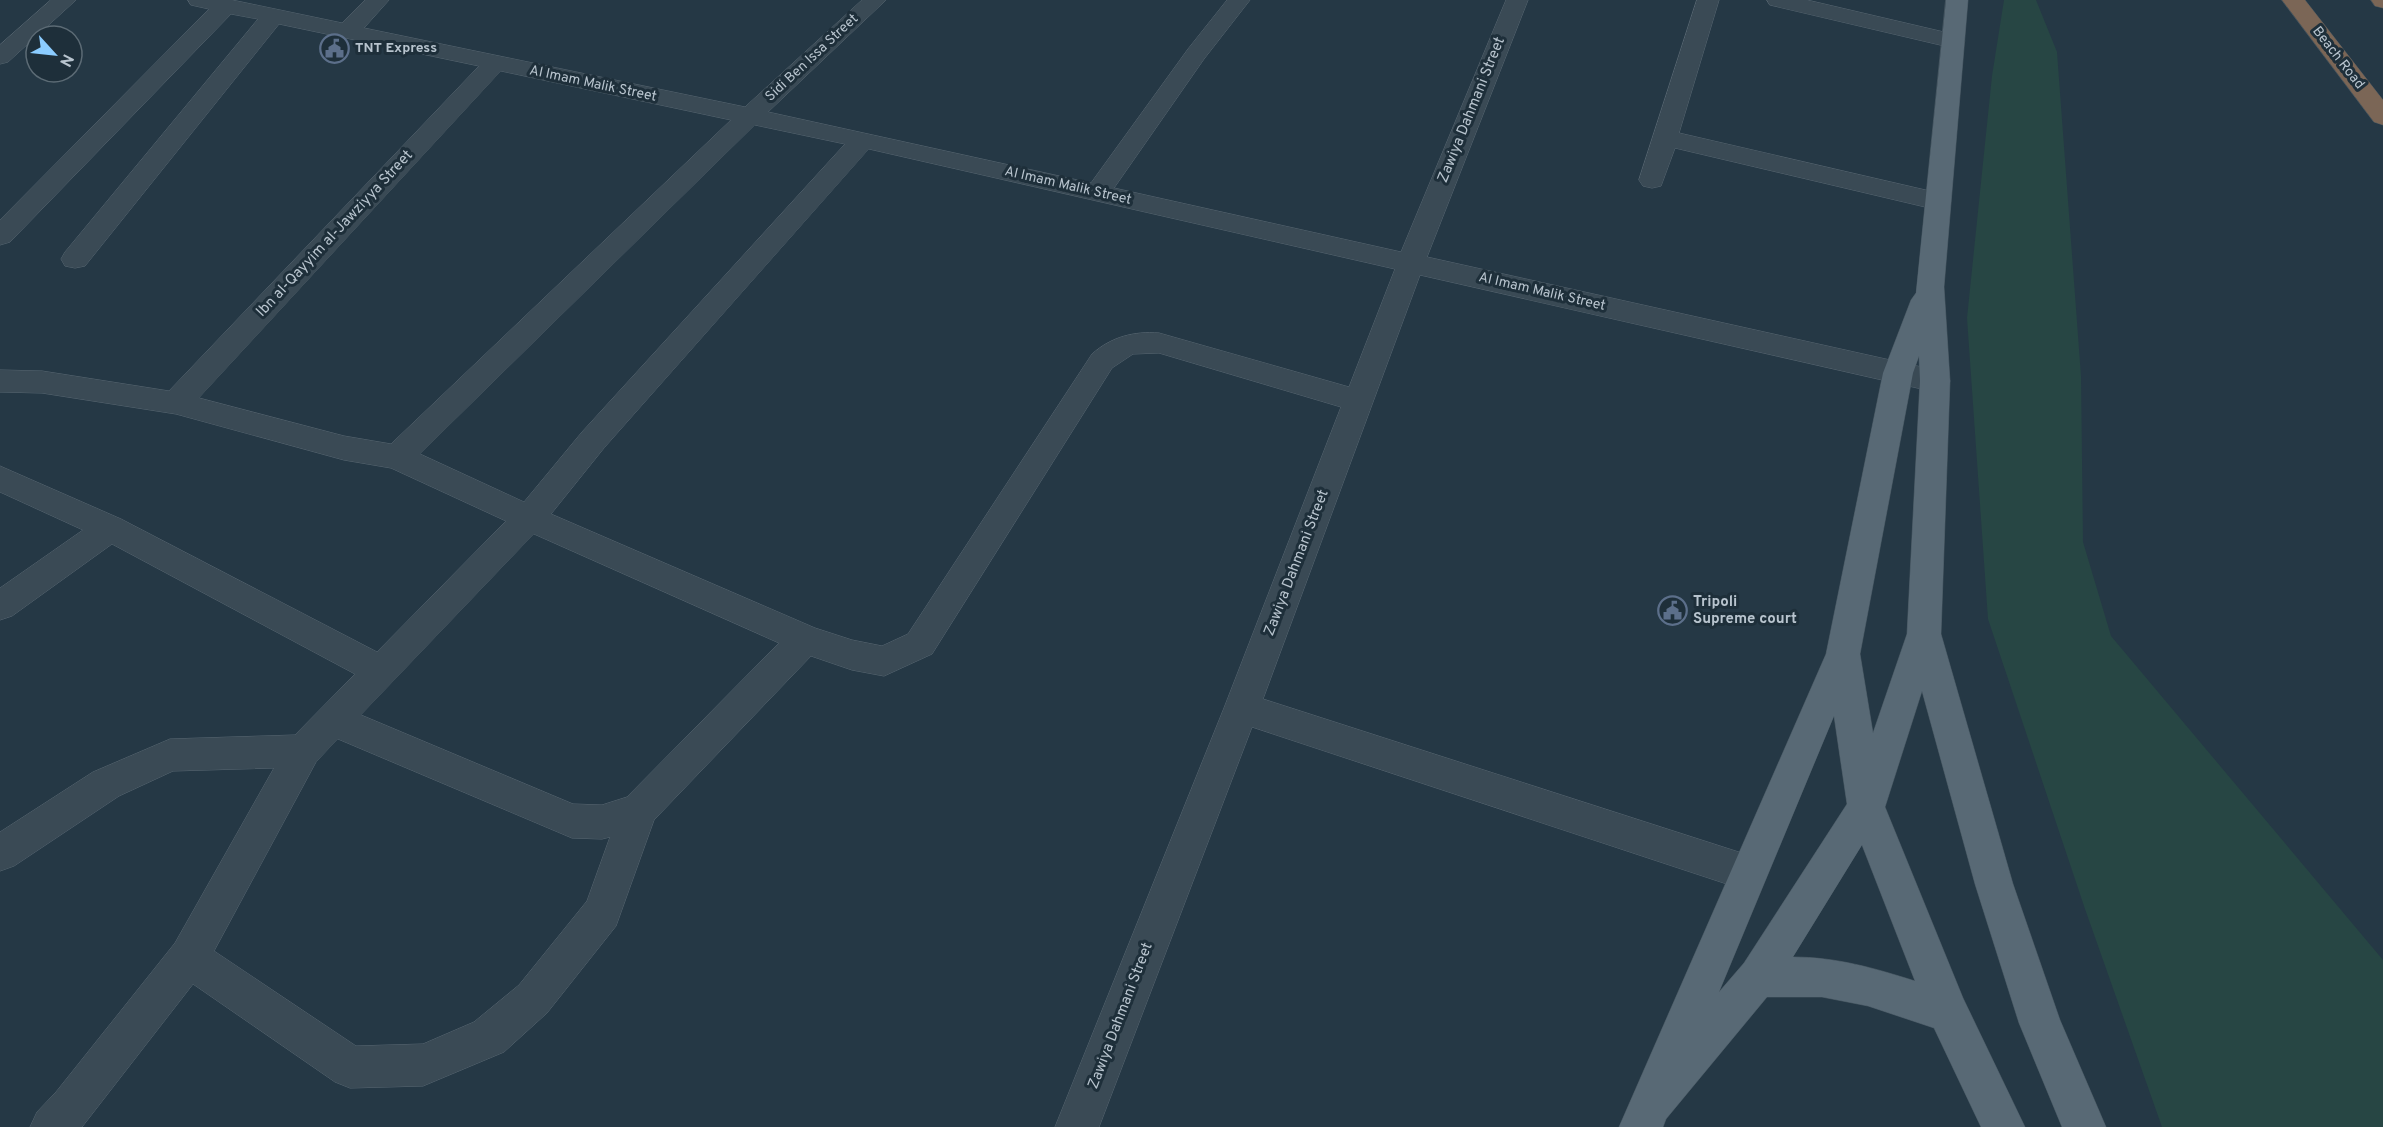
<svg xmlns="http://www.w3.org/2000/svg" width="2383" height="1127" font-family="Overpass,sans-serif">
<rect width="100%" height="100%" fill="#253845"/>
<path fill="#274644" d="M 2004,0 L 2036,0 L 2057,52 L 2081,376 L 2083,542 L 2111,636 L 2383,960 L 2383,1127 L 2162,1127 L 2085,909 L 1988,619 L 1967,318 L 1992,76 Z"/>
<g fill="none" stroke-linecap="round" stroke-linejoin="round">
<defs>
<g id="minor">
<path d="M 51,0 L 76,0 L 8,62 L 0,64 L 0,45 Z"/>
<path d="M 188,0 L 232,0 L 342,23 L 365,0 L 389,0 L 364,28 L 745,107 L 862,0 L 886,0 L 768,112 L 1091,183 L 1188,49 L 1227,0 L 1250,0 L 1204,59 L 1114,188 L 1401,252 L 1506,0 L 1528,0 L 1427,257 L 1935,370 L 1946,373 L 1950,381 L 1946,389 L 1935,392 L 1420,275 L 1263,699 L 1748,855 L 1762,860 L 1767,873 L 1762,886 L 1748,891 L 1252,727 L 1099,1127 L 1055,1127 L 1224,708 L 1341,407 L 1159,353 L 1133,354 L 1112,368 L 932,654 L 884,676 L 852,670 L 811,656 L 654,820 L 616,926 L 547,1013 L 504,1052 L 423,1086 L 350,1088 L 335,1082 L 193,984 L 82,1127 L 30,1127 L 37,1112 L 56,1092 L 175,943 L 274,768 L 173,771 L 119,796 L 14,866 L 0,871 L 0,832 L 93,772 L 170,739 L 295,735 L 355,674 L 112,544 L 12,616 L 0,620 L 0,588 L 83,530 L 0,492 L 0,466 L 121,519 L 377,652 L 506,521 L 391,468 L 344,460 L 176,414 L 42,393 L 0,392 L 0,370 L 42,371 L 169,391 L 479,66 L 279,24 L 85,266 L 75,268 L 65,266 L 61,259 L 65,252 L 258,19 L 231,14 L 10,242 L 0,245 L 0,220 L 209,9 L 191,5 ZM 501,71 L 731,120 L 391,444 L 344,436 L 199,398 ZM 755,125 L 845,144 L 582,432 L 524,502 L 420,454 ZM 869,149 L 1395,269 L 1349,387 L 1159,333 C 1134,331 1111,337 1092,354 L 908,634 L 882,646 L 852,640 L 815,628 L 551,514 L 604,448 ZM 534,534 L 779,643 L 627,797 L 602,805 L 573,804 L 361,715 ZM 338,739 L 572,838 L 602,839 L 610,837 L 587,901 L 519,985 L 474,1022 L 423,1044 L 356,1046 L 214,951 L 316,762 Z"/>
<path d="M 1697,0 L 1719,0 L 1679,133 L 1947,195 L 1951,201 L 1947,207 L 1938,210 L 1675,148 L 1661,186 L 1652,188 L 1643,186 L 1639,180 Z"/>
<path d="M 1767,0 L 1807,0 L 1961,36 L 1965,41 L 1961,46 L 1953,48 L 1770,5 Z"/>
</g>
<path id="major" d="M 1946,0 L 1968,0 L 1944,287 L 1950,381 L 1941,634 L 2013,884 L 2060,1020 L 2106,1127 L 2062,1127 L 2019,1023 L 1975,884 L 1922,691 L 1885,807 L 1963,998 L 2025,1127 L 1981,1127 L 1934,1028 L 1868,1006 L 1822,997 L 1767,997 L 1666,1119 L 1663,1127 L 1619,1127 L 1826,654 L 1883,373 L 1911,300 L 1916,293 ZM 1919,356 L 1920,381 L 1907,634 L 1873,733 L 1860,654 L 1913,373 ZM 1834,716 L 1847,804 L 1744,963 L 1719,992 ZM 1862,845 L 1915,981 C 1874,968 1836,957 1793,957 Z"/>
<g id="highway">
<path d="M 2282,0 L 2305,0 L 2383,100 L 2383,125 L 2374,122 Z"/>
<path d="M 2371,0 L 2383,0 L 2383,8 L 2375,6 Z"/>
</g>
</defs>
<use href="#minor" stroke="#586772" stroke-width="1"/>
<use href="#major" stroke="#43535e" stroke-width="1"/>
<use href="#highway" stroke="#44545f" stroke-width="1"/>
<use href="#minor" fill="#3a4a55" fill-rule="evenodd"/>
<use href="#major" fill="#586975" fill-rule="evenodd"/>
<use href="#highway" fill="#7b6656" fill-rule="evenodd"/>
</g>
<defs>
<symbol id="civic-ring" viewBox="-11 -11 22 22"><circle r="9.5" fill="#1e2f3a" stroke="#5c6f8a" stroke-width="1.5"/><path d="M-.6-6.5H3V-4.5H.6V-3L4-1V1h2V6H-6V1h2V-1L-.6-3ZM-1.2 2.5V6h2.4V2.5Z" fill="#5c6f8a"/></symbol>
</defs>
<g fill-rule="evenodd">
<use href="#civic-ring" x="318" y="32" width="33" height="33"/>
<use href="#civic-ring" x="1656" y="594" width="33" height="33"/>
</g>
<g text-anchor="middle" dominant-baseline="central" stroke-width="6" stroke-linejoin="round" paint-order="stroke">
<g font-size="14" font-weight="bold" fill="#b8c4ce" stroke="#1e2f3a" text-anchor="start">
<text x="355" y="48">TNT Express</text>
</g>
<g font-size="14" fill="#b8c4ce" stroke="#1e2f3a">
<text transform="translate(812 58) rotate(-43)">Sidi Ben Issa Street</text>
<text transform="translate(2338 58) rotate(52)">Beach Road</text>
<text transform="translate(593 84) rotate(12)">Al Imam Malik Street</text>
<text transform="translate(1068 186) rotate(13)">Al Imam Malik Street</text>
<text transform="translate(1542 292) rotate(13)">Al Imam Malik Street</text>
</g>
<g font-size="15" fill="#b8c4ce" stroke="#1e2f3a">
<text transform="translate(1472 110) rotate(-68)">Zawiya Dahmani Street</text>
<text transform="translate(335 234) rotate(-47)">Ibn al-Qayyim al-Jawziyya Street</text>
<text transform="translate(1297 563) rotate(-69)">Zawiya Dahmani Street</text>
<text transform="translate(1121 1016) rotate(-69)">Zawiya Dahmani Street</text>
</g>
<g font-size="15" font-weight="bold" fill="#b8c4ce" stroke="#1e2f3a" text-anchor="start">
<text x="1693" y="602">Tripoli<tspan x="1693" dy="17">Supreme court</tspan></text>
</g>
</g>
<g transform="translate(54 54) rotate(117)"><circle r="28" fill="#1e2f3a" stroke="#5c6b75" stroke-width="1.5"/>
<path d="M0-4.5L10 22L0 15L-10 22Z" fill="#8bccff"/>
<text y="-9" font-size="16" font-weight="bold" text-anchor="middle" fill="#b8c4ce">N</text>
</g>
</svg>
